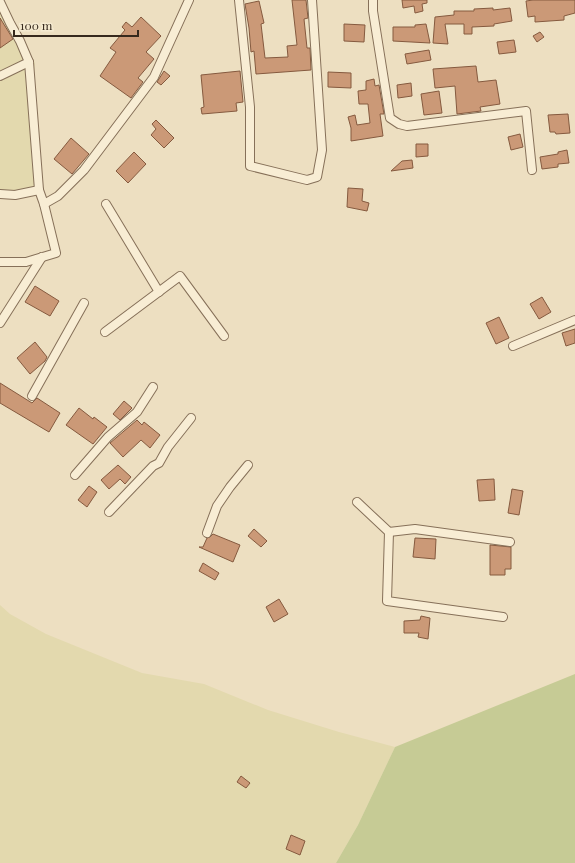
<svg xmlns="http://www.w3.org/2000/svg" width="575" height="863" font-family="'Playfair Display',serif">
<rect width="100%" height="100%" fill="#eddfc1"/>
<g fill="#e3d9ae">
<path d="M 0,2 L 20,41 L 35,63 L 32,92 L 39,190 L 0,194 Z"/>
<path d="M 0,605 L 10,614 L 46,634 L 142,673 L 204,684 L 268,710 L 339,732 L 395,747 L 358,825 L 336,863 L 0,863 Z"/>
</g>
<path fill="#c6cb95" d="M 575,674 L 575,863 L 336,863 L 358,825 L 395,747 Z"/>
<g fill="#cb9977" stroke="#855a3f">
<path d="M 292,0 L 306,0 L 308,18 L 304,19 L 307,48 L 310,48 L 311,70 L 256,74 L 254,51 L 251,52 L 249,28 L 245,4 L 259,1 L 264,23 L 261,24 L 265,58 L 288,57 L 287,46 L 297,45 Z"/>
<path d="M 402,0 L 427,0 L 427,3 L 422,4 L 423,11 L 415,13 L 414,6 L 403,8 Z"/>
<path d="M 533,0 L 575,0 L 575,13 L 564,16 L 564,20 L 535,22 L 535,16 L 528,17 L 526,1 Z"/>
<path d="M 493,8 L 493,10 L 510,8 L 512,21 L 494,24 L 494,26 L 472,27 L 472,34 L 464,34 L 464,24 L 445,24 L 448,44 L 433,43 L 435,17 L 454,15 L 454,11 L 474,11 L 474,9 Z"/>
<path d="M 141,17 L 161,36 L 146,52 L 154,59 L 138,78 L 143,82 L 131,98 L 100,76 L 116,52 L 110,48 L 125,30 L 122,27 L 126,22 L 132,27 Z"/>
<path d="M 0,18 L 13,39 L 0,48 Z"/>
<path d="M 344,24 L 365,25 L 364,42 L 344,41 Z"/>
<path d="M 426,24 L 430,43 L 393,41 L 393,27 L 415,27 L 415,25 Z"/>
<path d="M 540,32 L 544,37 L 537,42 L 533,36 Z"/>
<path d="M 514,40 L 516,52 L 499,54 L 497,42 Z"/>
<path d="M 429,50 L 431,60 L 407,64 L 405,54 Z"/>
<path d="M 476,66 L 478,82 L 496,80 L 500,104 L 480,107 L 481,111 L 457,114 L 455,86 L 435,88 L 433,69 Z"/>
<path d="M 164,71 L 170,76 L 161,85 L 157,82 Z"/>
<path d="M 240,71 L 243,102 L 236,103 L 237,111 L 202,114 L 201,108 L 204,107 L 201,75 Z"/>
<path d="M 328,72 L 351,73 L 351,88 L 328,87 Z"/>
<path d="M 374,79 L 375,86 L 379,85 L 384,114 L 380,114 L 383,136 L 351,141 L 351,128 L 348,117 L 355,115 L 357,125 L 370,123 L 368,104 L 359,104 L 358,91 L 366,90 L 366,81 Z"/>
<path d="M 411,83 L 412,96 L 398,98 L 397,85 Z"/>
<path d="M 439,91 L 442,113 L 424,115 L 421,94 Z"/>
<path d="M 568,114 L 570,133 L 556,134 L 555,132 L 550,132 L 548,115 Z"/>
<path d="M 156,120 L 174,138 L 164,148 L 151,135 L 156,129 L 152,124 Z"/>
<path d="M 520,134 L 523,147 L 511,150 L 508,137 Z"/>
<path d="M 71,138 L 89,154 L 72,174 L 54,159 Z"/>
<path d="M 416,144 L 428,144 L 428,156 L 416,157 Z"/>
<path d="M 567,150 L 569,163 L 558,164 L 558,167 L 542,169 L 540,157 L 558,154 L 558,152 Z"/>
<path d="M 134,152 L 146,164 L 128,183 L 116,171 Z"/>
<path d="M 412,160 L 413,168 L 391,171 L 402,161 Z"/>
<path d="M 348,188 L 363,189 L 362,201 L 369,203 L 367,211 L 347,207 Z"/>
<path d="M 35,286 L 59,301 L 50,316 L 25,302 Z"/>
<path d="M 542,297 L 551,312 L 539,319 L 530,304 Z"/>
<path d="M 499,317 L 509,338 L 496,344 L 486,323 Z"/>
<path d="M 575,329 L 575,343 L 566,346 L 562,333 Z"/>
<path d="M 35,342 L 47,357 L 45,361 L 30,374 L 17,358 Z"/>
<path d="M 0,383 L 32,403 L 37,398 L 60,413 L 49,432 L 0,403 Z"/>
<path d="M 124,401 L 132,408 L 120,420 L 113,414 Z"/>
<path d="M 79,408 L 93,419 L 94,417 L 107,427 L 93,444 L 66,425 Z"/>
<path d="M 137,420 L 142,425 L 144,422 L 160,435 L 150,448 L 141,440 L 123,457 L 110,443 Z"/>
<path d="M 118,465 L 131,477 L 125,484 L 120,479 L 109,489 L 101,480 Z"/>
<path d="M 494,479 L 495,500 L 479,501 L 477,480 Z"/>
<path d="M 89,486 L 97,492 L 87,507 L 78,500 Z"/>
<path d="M 512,489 L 523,491 L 519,515 L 508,513 Z"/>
<path d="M 254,529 L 267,541 L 261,547 L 248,536 Z"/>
<path d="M 213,534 L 240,545 L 233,562 L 199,547 L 203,547 L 207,538 L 210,537 Z"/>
<path d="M 415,538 L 436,539 L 435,559 L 413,557 Z"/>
<path d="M 490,545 L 511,547 L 511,569 L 505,569 L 505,575 L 490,575 Z"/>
<path d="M 203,563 L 219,573 L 215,580 L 199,571 Z"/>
<path d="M 279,599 L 288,614 L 274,622 L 266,607 Z"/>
<path d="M 421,616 L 430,618 L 428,639 L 418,637 L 419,633 L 404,633 L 404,621 L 420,620 Z"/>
<path d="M 241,776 L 250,783 L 246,788 L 237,782 Z"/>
<path d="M 291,835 L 305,841 L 300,855 L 286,849 Z"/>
</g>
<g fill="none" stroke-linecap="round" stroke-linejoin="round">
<defs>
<g id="street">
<path d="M 239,0 L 250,107 L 250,166 L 307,180 L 317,177 L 322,150 L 312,0"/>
<path d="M 373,0 L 373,11 L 390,118 L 399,124 L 407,126 L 526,111 L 532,170"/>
<path d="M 0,2 L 10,23 L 20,41 L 29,62 L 39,190 L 15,195 L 0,194"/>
<path d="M 0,76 L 29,62"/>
<path d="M 44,204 L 58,196 L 84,170 L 154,77 L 189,0"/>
<path d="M 106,204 L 159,292"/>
<path d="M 0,262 L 26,262 L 56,253 L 44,204 L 39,190"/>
<path d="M 0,323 L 42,257"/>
<path d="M 105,332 L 180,276 L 224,336"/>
<path d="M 513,346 L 575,320"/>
<path d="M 32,396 L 84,303"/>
<path d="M 75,475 L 108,437 L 137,412 L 153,387"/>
<path d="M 357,502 L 389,532 L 387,601 L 503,617"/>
<path d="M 109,512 L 153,466 L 159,463 L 168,447 L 191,418"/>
<path d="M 389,532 L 415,529 L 510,542"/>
<path d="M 207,533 L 217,506 L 230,487 L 248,465"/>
</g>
</defs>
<use href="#street" stroke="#867059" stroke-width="10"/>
<use href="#street" stroke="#f8edd4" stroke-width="8"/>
</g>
<path d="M14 30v6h124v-6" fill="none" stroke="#36291d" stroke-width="2"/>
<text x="20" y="30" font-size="12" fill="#36291d" stroke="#f5ead0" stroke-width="3" paint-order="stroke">100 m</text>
</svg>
